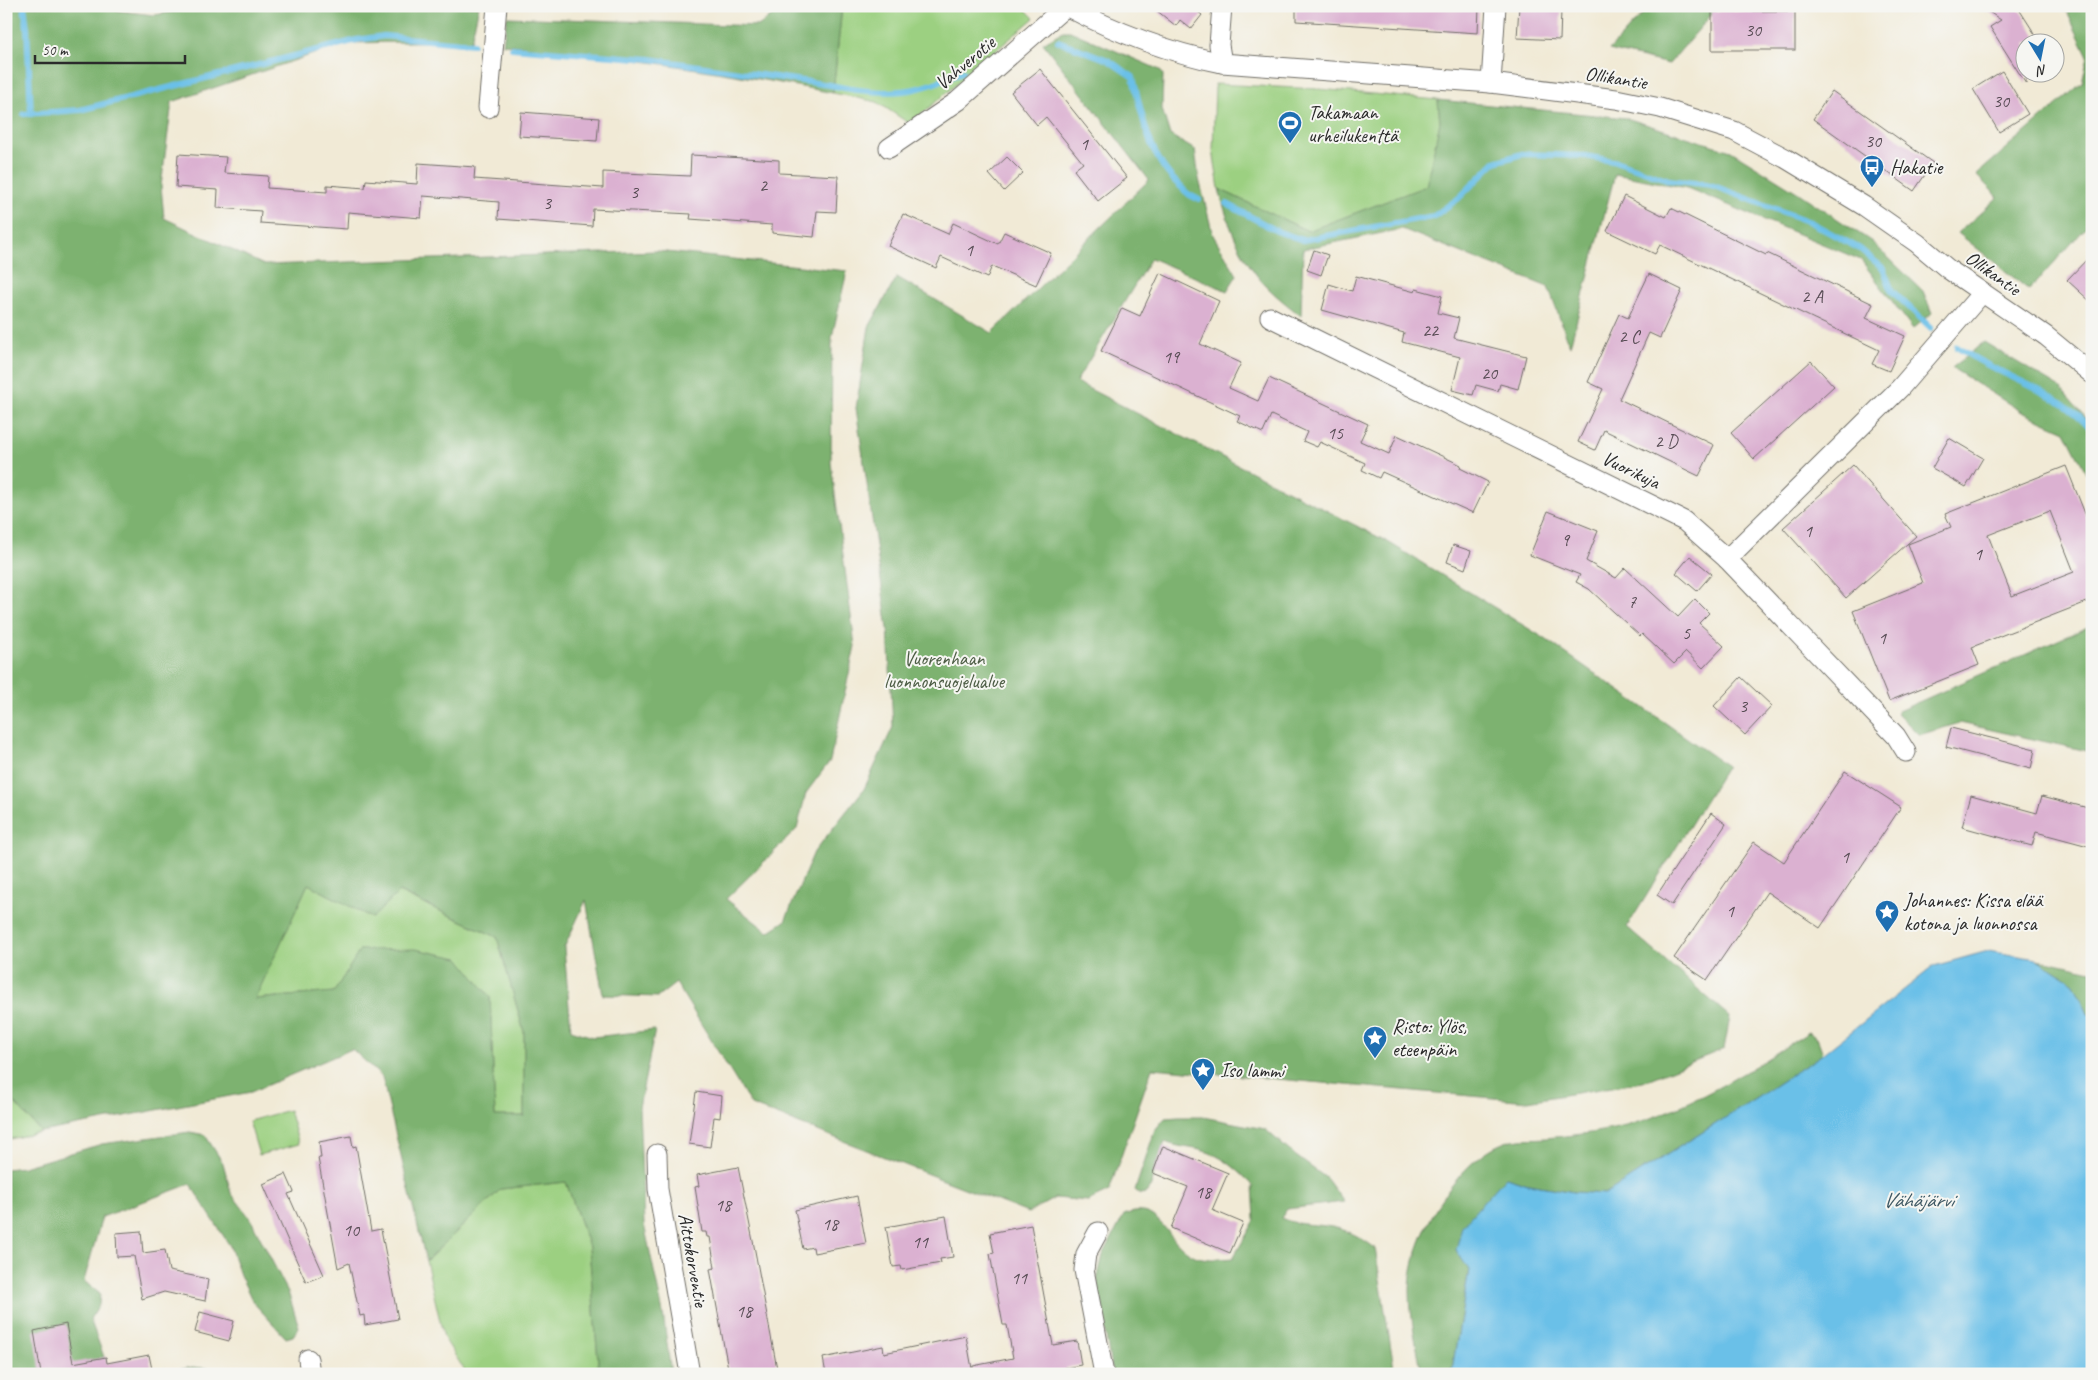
<svg xmlns="http://www.w3.org/2000/svg" width="2098" height="1380" font-family="Caveat,sans-serif">
<rect width="100%" height="100%" fill="#f6f6f2"/>
<filter id="ink" filterUnits="userSpaceOnUse"><feTurbulence type="fractalNoise" baseFrequency=".02" numOctaves="2"/><feDisplacementMap in="SourceGraphic" scale="10" xChannelSelector="R" yChannelSelector="G"/><feConvolveMatrix kernelMatrix="1 2 1 2 8 2 1 2 1" color-interpolation-filters="sRGB"/></filter>
<filter id="wash" filterUnits="userSpaceOnUse"><feTurbulence type="fractalNoise" baseFrequency=".0096" numOctaves="4" result="noise"/><feDisplacementMap in="SourceGraphic" scale="20" xChannelSelector="R" yChannelSelector="G"/><feGaussianBlur stdDeviation="1.12" result="paint"/><feColorMatrix in="noise" values="0 0 0 0 0 0 0 0 0 0 0 0 0 0 0 0 0 1.4 0 .05"/><feComposite in="paint" operator="in"/></filter>
<g filter="url(#wash)">
<rect width="100%" height="100%" fill="#f1ead6"/>
<g fill="#9cd081" stroke="#647e56">
<path d="M 842,6 L 1022,6 L 1034,18 L 910,124 L 877,102 L 833,93 Z"/>
<path d="M 1215,84 L 1319,89 L 1438,100 L 1440,122 L 1427,186 L 1308,231 L 1219,189 L 1213,150 Z"/>
<path d="M 308,884 L 372,918 L 398,892 L 497,937 L 524,1032 L 524,1116 L 495,1116 L 490,997 L 361,950 L 334,992 L 254,999 Z"/>
<path d="M 6,1093 L 41,1132 L 6,1140 Z"/>
<path d="M 289,1110 L 299,1144 L 259,1155 L 249,1121 Z"/>
<path d="M 566,1182 L 589,1247 L 599,1374 L 467,1374 L 444,1338 L 426,1261 L 501,1189 Z"/>
</g>
<g fill="#7db26f" stroke="#546e4d" fill-rule="evenodd">
<path d="M 6,6 L 78,6 L 154,15 L 210,6 L 479,6 L 471,41 L 346,43 L 172,102 L 161,186 L 164,218 L 264,265 L 657,251 L 847,271 L 832,337 L 831,463 L 855,646 L 830,761 L 806,793 L 797,829 L 726,899 L 768,932 L 785,921 L 814,852 L 864,789 L 893,727 L 888,629 L 856,408 L 869,327 L 897,277 L 992,333 L 1149,180 L 1043,43 L 1063,31 L 1070,31 L 1160,70 L 1163,75 L 1162,109 L 1170,135 L 1195,150 L 1199,179 L 1213,235 L 1237,275 L 1227,291 L 1151,258 L 1076,382 L 1388,542 L 1544,638 L 1727,766 L 1627,927 L 1730,1017 L 1724,1049 L 1642,1082 L 1528,1101 L 1152,1068 L 1109,1191 L 1088,1201 L 1055,1198 L 1028,1213 L 751,1105 L 676,983 L 658,997 L 603,995 L 586,900 L 564,948 L 571,1030 L 593,1037 L 655,1030 L 639,1107 L 644,1224 L 663,1313 L 671,1374 L 599,1374 L 589,1247 L 566,1182 L 501,1189 L 426,1261 L 382,1077 L 352,1049 L 251,1092 L 41,1132 L 6,1093 ZM 308,884 L 372,918 L 399,892 L 497,937 L 524,1032 L 524,1116 L 495,1116 L 490,997 L 459,958 L 415,949 L 360,950 L 334,992 L 255,999 Z"/>
<path d="M 786,6 L 842,6 L 833,93 C 724,71 614,56 503,44 L 507,17 L 758,26 Z"/>
<path d="M 1650,6 L 1719,6 L 1669,64 L 1609,50 Z"/>
<path d="M 2064,6 L 2092,6 L 2092,221 L 2029,290 L 1958,233 L 1998,197 L 1976,175 L 2082,83 L 2088,56 Z"/>
<path d="M 1438,100 L 1626,118 L 1731,151 L 1797,192 L 1872,242 L 1923,291 L 1932,313 L 1913,329 L 1861,260 L 1687,188 L 1615,174 L 1570,346 L 1548,287 L 1402,229 L 1303,249 L 1301,316 C 1290,307 1278,298 1268,288 C 1241,261 1228,225 1219,189 L 1308,231 L 1426,186 L 1440,122 Z"/>
<path d="M 1984,342 L 2060,388 L 2092,425 L 2092,484 L 2065,431 L 2022,412 L 1952,368 Z"/>
<path d="M 2092,625 L 2092,752 L 1960,723 L 1919,735 L 1896,712 Z"/>
<path d="M 2037,959 L 2092,971 L 2092,1015 L 2088,1014 L 2074,983 Z"/>
<path d="M 1809,1032 L 1818,1040 L 1823,1054 L 1755,1099 L 1605,1194 L 1574,1192 L 1528,1184 L 1506,1177 L 1493,1192 L 1456,1250 L 1469,1269 L 1452,1370 L 1447,1374 L 1422,1374 C 1417,1347 1410,1319 1410,1291 C 1409,1240 1459,1153 1512,1140 C 1523,1138 1535,1139 1546,1138 C 1575,1135 1608,1132 1636,1123 C 1702,1102 1751,1069 1809,1032 Z"/>
<path d="M 1179,1117 L 1203,1117 L 1265,1129 L 1292,1153 L 1326,1178 L 1344,1202 L 1287,1209 L 1281,1218 C 1296,1225 1310,1224 1326,1226 C 1347,1229 1359,1236 1375,1248 L 1395,1374 L 1322,1374 L 1302,1368 L 1277,1370 L 1272,1374 L 1114,1374 L 1110,1361 L 1097,1280 L 1103,1255 L 1124,1215 C 1159,1200 1165,1239 1191,1254 C 1202,1261 1221,1259 1233,1258 L 1255,1220 L 1253,1185 C 1237,1170 1223,1155 1200,1150 C 1188,1147 1177,1147 1165,1142 L 1153,1173 L 1151,1186 L 1146,1193 L 1140,1194 L 1135,1190 L 1155,1130 L 1165,1118 Z"/>
<path d="M 190,1132 L 205,1135 L 223,1163 L 231,1193 L 250,1218 L 288,1292 L 299,1327 L 293,1336 L 286,1338 L 253,1302 L 240,1275 L 230,1246 L 190,1184 L 102,1217 L 84,1281 L 100,1294 L 99,1305 L 90,1319 L 107,1365 L 125,1374 L 13,1374 L 6,1346 L 6,1169 L 23,1167 L 102,1144 Z"/>
<path d="M 192,1367 L 251,1372 L 256,1374 L 159,1374 Z"/>
</g>
<path fill="#6bc0e8" stroke="#4b768a" d="M 1988,951 L 2037,959 L 2074,983 L 2088,1014 L 2092,1015 L 2092,1374 L 1447,1374 L 1452,1370 L 1469,1270 L 1456,1250 L 1462,1226 L 1506,1177 L 1528,1184 L 1574,1192 L 1605,1194 L 1755,1099 L 1823,1054 L 1934,966 Z"/>
<g fill="none" stroke-linecap="round" stroke-linejoin="round">
<g stroke="#6bc0e8" stroke-width="6">
<path d="M 24,6 L 27,28 L 31,114"/>
<path d="M 1058,41 L 1108,60 L 1133,77 C 1142,116 1149,159 1180,186 C 1186,192 1190,197 1199,199"/>
<path d="M 512,48 L 650,59 L 830,85 C 857,91 892,95 919,88 C 934,85 949,77 963,72"/>
<path d="M 24,114 L 80,110 L 357,40 L 384,36 L 473,44"/>
<path d="M 1227,204 L 1279,232 L 1303,240 L 1434,216 L 1459,198 L 1495,162 L 1522,154 L 1585,156 L 1618,162 L 1669,180 L 1711,185 L 1810,222 L 1860,249 L 1883,268 L 1892,291 L 1931,328"/>
<path d="M 1957,347 C 1997,376 2062,391 2092,430"/>
</g>
</g>
<g id="blocks">
<g fill="#dbb1d1" fill-rule="evenodd">
<path d="M 1151,6 L 1191,6 L 1202,15 L 1191,29 L 1180,20 L 1176,26 Z"/>
<path d="M 1296,6 L 1479,6 L 1478,33 L 1296,21 Z"/>
<path d="M 1519,6 L 1549,6 L 1549,10 L 1561,10 L 1560,40 L 1517,38 Z"/>
<path d="M 1980,6 L 2017,6 L 2040,42 L 2026,42 L 2026,84 L 1990,27 L 2001,20 Z"/>
<rect x="1712" y="11" width="83" height="39"/>
<path d="M 1040,69 L 1127,178 L 1098,201 L 1074,170 L 1083,163 L 1046,117 L 1037,125 L 1011,92 Z"/>
<path d="M 2002,71 L 2028,114 L 1999,132 L 1973,89 Z"/>
<path d="M 1832,91 L 1933,163 L 1914,191 L 1813,119 Z"/>
<path d="M 521,112 L 599,118 L 597,141 L 519,136 Z"/>
<path d="M 178,154 L 226,157 L 224,173 L 268,176 L 267,188 L 327,192 L 327,185 L 365,188 L 366,180 L 417,184 L 418,163 L 475,167 L 474,179 L 603,188 L 603,172 L 690,176 L 691,155 L 779,160 L 779,173 L 838,176 L 836,212 L 817,211 L 814,237 L 772,233 L 772,225 L 690,219 L 691,214 L 593,209 L 592,226 L 498,219 L 499,202 L 423,196 L 421,218 L 348,212 L 347,229 L 260,223 L 261,211 L 217,208 L 218,190 L 176,187 Z"/>
<path d="M 1007,157 L 1023,173 L 1004,191 L 989,174 Z"/>
<path d="M 1624,196 L 1666,217 L 1671,208 L 1766,255 L 1767,253 L 1873,304 L 1866,318 L 1905,336 L 1889,371 L 1872,364 L 1879,350 L 1660,245 L 1655,254 L 1607,231 Z"/>
<path d="M 903,214 L 948,234 L 953,223 L 998,244 L 1004,232 L 1051,253 L 1036,285 L 992,266 L 987,278 L 941,257 L 936,268 L 888,246 Z"/>
<path d="M 1314,250 L 1328,255 L 1321,275 L 1307,270 Z"/>
<path d="M 2092,254 L 2092,303 L 2067,280 Z"/>
<path d="M 1160,273 L 1219,301 L 1200,344 L 1241,363 L 1229,388 L 1258,401 L 1269,378 L 1368,424 L 1360,441 L 1389,454 L 1397,435 L 1461,465 L 1460,468 L 1488,482 L 1473,513 L 1382,472 L 1379,478 L 1362,470 L 1365,463 L 1320,442 L 1317,447 L 1303,441 L 1307,432 L 1271,415 L 1263,433 L 1237,421 L 1240,416 L 1101,351 L 1122,308 L 1140,316 Z"/>
<path d="M 1649,274 L 1682,290 L 1660,338 L 1649,333 L 1619,399 L 1714,445 L 1699,476 L 1604,430 L 1595,450 L 1578,442 L 1603,389 L 1588,382 L 1619,314 L 1628,318 Z"/>
<path d="M 1356,276 L 1415,292 L 1416,289 L 1442,296 L 1438,313 L 1459,318 L 1454,338 L 1526,356 L 1518,389 L 1500,384 L 1498,391 L 1476,385 L 1473,395 L 1452,390 L 1460,357 L 1402,342 L 1404,333 L 1322,310 L 1329,284 L 1352,291 Z"/>
<path d="M 1811,361 L 1834,386 L 1754,459 L 1731,433 Z"/>
<path d="M 1949,438 L 1983,458 L 1966,487 L 1932,468 Z"/>
<path d="M 1853,465 L 1916,536 L 1846,598 L 1783,528 Z"/>
<path d="M 2066,466 L 2092,531 L 2092,600 L 1972,647 L 1979,665 L 1889,701 L 1853,611 L 1923,583 L 1908,544 L 1951,527 L 1945,514 ZM 2050,511 L 2074,572 L 2012,596 L 1988,535 Z"/>
<path d="M 1548,511 L 1598,531 L 1586,561 L 1616,578 L 1625,568 L 1678,617 L 1695,599 L 1709,613 L 1699,623 L 1724,646 L 1703,668 L 1686,652 L 1674,664 L 1642,634 L 1640,636 L 1589,589 L 1576,582 L 1580,575 L 1530,555 Z"/>
<path d="M 1453,545 L 1471,551 L 1465,569 L 1447,562 Z"/>
<path d="M 1690,556 L 1712,574 L 1697,591 L 1676,573 Z"/>
<path d="M 1741,677 L 1772,706 L 1745,735 L 1714,706 Z"/>
<path d="M 1951,728 L 2035,749 L 2031,769 L 1946,747 Z"/>
<path d="M 1845,771 L 1901,807 L 1820,928 L 1767,892 L 1707,980 L 1674,958 L 1754,842 L 1784,862 Z"/>
<path d="M 1971,795 L 2037,813 L 2042,796 L 2092,809 L 2092,847 L 2036,832 L 2032,846 L 1962,827 Z"/>
<path d="M 1711,813 L 1726,824 L 1672,905 L 1657,895 Z"/>
<path d="M 696,1092 L 722,1096 L 720,1118 L 714,1117 L 710,1147 L 689,1144 Z"/>
<path d="M 351,1136 L 353,1147 L 356,1146 L 371,1231 L 381,1229 L 398,1319 L 365,1325 L 364,1315 L 360,1316 L 349,1263 L 338,1268 L 318,1158 L 321,1158 L 319,1142 Z"/>
<path d="M 1163,1146 L 1228,1173 L 1212,1210 L 1243,1223 L 1230,1253 L 1171,1228 L 1188,1187 L 1153,1173 Z"/>
<path d="M 738,1167 L 755,1251 L 778,1374 L 729,1374 L 710,1269 L 715,1268 L 710,1237 L 707,1237 L 706,1232 L 702,1232 L 695,1187 L 699,1186 L 697,1175 Z"/>
<path d="M 286,1174 L 294,1192 L 288,1194 L 324,1275 L 306,1282 L 263,1184 Z"/>
<path d="M 857,1196 L 866,1243 L 814,1253 L 813,1247 L 803,1249 L 795,1210 Z"/>
<path d="M 946,1216 L 953,1257 L 940,1259 L 941,1263 L 902,1270 L 901,1266 L 893,1267 L 886,1227 Z"/>
<path d="M 1031,1225 L 1053,1345 L 1077,1341 L 1081,1365 L 1065,1368 L 1066,1372 L 1058,1374 L 973,1374 L 973,1366 L 1013,1358 L 1007,1325 L 1003,1325 L 990,1254 L 994,1253 L 990,1233 Z"/>
<path d="M 141,1231 L 143,1253 L 165,1250 L 169,1271 L 208,1279 L 205,1301 L 164,1292 L 142,1299 L 134,1256 L 117,1257 L 116,1233 Z"/>
<path d="M 200,1312 L 234,1321 L 229,1341 L 195,1332 Z"/>
<path d="M 66,1324 L 73,1363 L 106,1357 L 107,1363 L 149,1355 L 153,1374 L 41,1374 L 34,1331 Z"/>
<path d="M 966,1336 L 973,1374 L 826,1374 L 823,1358 L 883,1346 L 884,1353 Z"/>
</g>
</g>
</g>
<g filter="url(#ink)">
<use href="#blocks" fill-opacity="0" stroke="#706e67" stroke-width="1"/>
<g fill="none" stroke-linecap="round" stroke-linejoin="round">
<defs>
<g id="minor">
<path d="M 1066,6 C 1115,32 1168,52 1222,63 L 1491,83 L 1616,99 L 1660,108 L 1734,131 L 1785,158 L 1864,206 L 1917,243 L 1948,269 L 2046,336 L 2092,374"/>
<path d="M 1222,6 L 1219,45 L 1222,63"/>
<path d="M 1491,83 L 1496,6"/>
<path d="M 488,108 L 497,6"/>
<path d="M 889,148 L 958,101 L 1066,6"/>
<path d="M 1270,317 L 1684,521 L 1727,559 L 1896,736 L 1906,752"/>
<path d="M 1727,559 L 1900,388 L 1982,293"/>
<path d="M 657,1154 L 658,1189 L 690,1374"/>
<path d="M 1098,1232 L 1086,1254 L 1084,1270 L 1104,1374"/>
<path d="M 308,1359 L 310,1374"/>
</g>
</defs>
<use href="#minor" stroke="#706e67" stroke-width="21"/>
<use href="#minor" stroke="#fff" stroke-width="19"/>
</g>
</g>
<defs>
<symbol id="stadium-pin" viewBox="-11 -11 22 30"><path d="M0 17L-7.5 6A9.5 9.5 0 1 1 7.5 6Z" fill="#1f6fb2" stroke="#f6f6f2"/><path d="M0-5a6.5 5 0 1 0 0 10a6.5 5 0 1 0 0-10ZM-3.5-1.8h7v3.6h-7Z" fill="#fff"/></symbol>
<symbol id="bus-pin" viewBox="-11 -11 22 30"><path d="M0 17L-7.5 6A9.5 9.5 0 1 1 7.5 6Z" fill="#1f6fb2" stroke="#f6f6f2"/><path d="M-5-6H5V4H4V6H2V4H-2V6H-4V4H-5ZM-3.5-4V0h7V-4ZM-3.5 1.2v1.5H-2V1.2ZM2 1.2v1.5H3.5V1.2Z" fill="#fff"/></symbol>
<symbol id="sight-pin" viewBox="-11 -11 22 30"><path d="M0 17L-7.5 6A9.5 9.5 0 1 1 7.5 6Z" fill="#1f6fb2" stroke="#f6f6f2"/><path d="M0-6L1.8-2.2L6-1.7L2.9 1.2L3.7 5.4L0 3.3L-3.7 5.4L-2.9 1.2L-6-1.7L-1.8-2.2Z" fill="#fff"/></symbol>
</defs>
<g fill-rule="evenodd">
<use href="#stadium-pin" x="1276" y="109" width="28" height="38"/>
<use href="#bus-pin" x="1858" y="153" width="28" height="38"/>
<use href="#sight-pin" x="1873" y="898" width="28" height="38"/>
<use href="#sight-pin" x="1361" y="1024" width="28" height="38"/>
<use href="#sight-pin" x="1189" y="1056" width="28" height="38"/>
</g>
<g text-anchor="middle" dominant-baseline="central" stroke-width="4" stroke-linejoin="round" paint-order="stroke">
<g font-size="18" fill="#574c54">
<text x="1753" y="30">30</text>
<text x="2001" y="101">30</text>
<text x="1873" y="141">30</text>
<text x="1084" y="144">1</text>
<text x="763" y="185">2</text>
<text x="634" y="192">3</text>
<text x="547" y="203">3</text>
<text x="969" y="250">1</text>
<text x="1812" y="296">2 A</text>
<text x="1430" y="330">22</text>
<text x="1629" y="336">2 C</text>
<text x="1171" y="357">19</text>
<text x="1489" y="373">20</text>
<text x="1335" y="433">15</text>
<text x="1666" y="441">2 D</text>
<text x="1808" y="531">1</text>
<text x="1565" y="540">9</text>
<text x="1978" y="554">1</text>
<text x="1632" y="602">7</text>
<text x="1686" y="633">5</text>
<text x="1882" y="638">1</text>
<text x="1743" y="706">3</text>
<text x="1845" y="857">1</text>
<text x="1730" y="911">1</text>
<text x="1203" y="1192">18</text>
<text x="723" y="1205">18</text>
<text x="830" y="1224">18</text>
<text x="351" y="1230">10</text>
<text x="920" y="1242">11</text>
<text x="1019" y="1278">11</text>
<text x="744" y="1311">18</text>
</g>
<g font-size="20" fill="#2b2b2b" stroke="#f6f6f2">
<text transform="translate(965 63) rotate(-40)">Vahverotie</text>
<text transform="translate(1616 78) rotate(9)">Ollikantie</text>
<text transform="translate(1993 273) rotate(35)">Ollikantie</text>
<text transform="translate(1631 470) rotate(26)">Vuorikuja</text>
<text transform="translate(693 1260) rotate(80)">Aittokorventie</text>
</g>
<g font-size="20" fill="#2b2b2b" stroke="#f6f6f2" text-anchor="start">
<text x="1308" y="112">Takamaan<tspan x="1308" dy="23">urheilukenttä</tspan></text>
<text x="1890" y="167">Hakatie</text>
<text x="1904" y="900">Johannes: Kissa elää<tspan x="1904" dy="23">kotona ja luonnossa</tspan></text>
<text x="1392" y="1026">Risto: Ylös,<tspan x="1392" dy="23">eteenpäin</tspan></text>
<text x="1220" y="1070">Iso lammi</text>
</g>
<g font-size="20" fill="#4d5d45" stroke="#f6f6f2">
<text x="944" y="658">Vuorenhaan<tspan x="944" dy="23">luonnonsuojelualue</tspan></text>
</g>
<g font-size="21" font-style="italic" fill="#3e5864" stroke="#f6f6f2">
<text x="1918" y="1200">Vähäjärvi</text>
</g>
</g>
<rect width="2098" height="1380" fill="none" stroke="#f6f6f2" stroke-width="25"/>
<g transform="translate(2040 58) rotate(170)"><circle r="24" fill="#f6f6f2" stroke="#a5a5a2"/>
<path d="M0-4L9 19L0 12L-9 19Z" fill="#1f6fb2"/>
<text y="-8" font-size="14" font-weight="bold" text-anchor="middle" fill="#2b2b2b">N</text>
</g>
<path d="M35 55v8h150v-8" fill="none" stroke="#2b2b2b" stroke-width="2.5"/>
<text x="42" y="55" font-size="15" fill="#2b2b2b" stroke="#f6f6f2" stroke-width="4" paint-order="stroke">50 m</text>
</svg>
